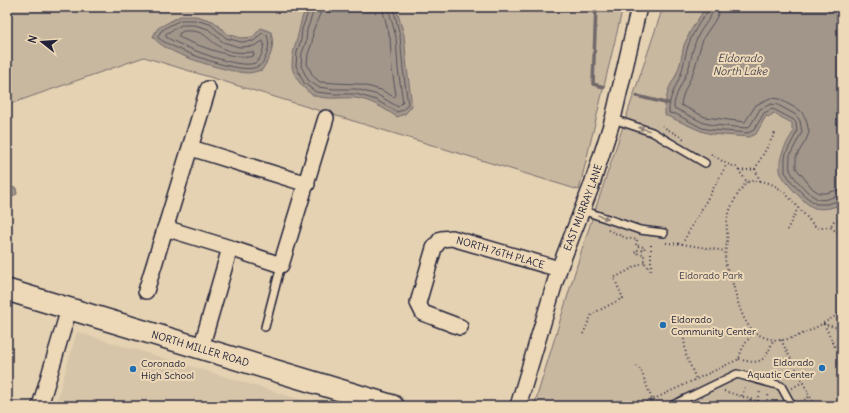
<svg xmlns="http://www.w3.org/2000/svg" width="849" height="413" font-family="Delius,sans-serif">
<rect width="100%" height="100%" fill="#e5d2b2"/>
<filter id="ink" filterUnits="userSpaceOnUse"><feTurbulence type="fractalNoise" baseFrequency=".025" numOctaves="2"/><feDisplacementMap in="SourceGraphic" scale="8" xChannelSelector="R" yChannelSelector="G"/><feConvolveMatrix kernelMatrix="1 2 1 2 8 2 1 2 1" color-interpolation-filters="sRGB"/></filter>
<g filter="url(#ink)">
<path fill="#d7c5a9" d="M 77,332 L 322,406 L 55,406 Z"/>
<g fill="#c9b8a0" stroke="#766d6e">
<path d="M 7,7 L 623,7 L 579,190 L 144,57 L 7,105 Z"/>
<path d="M 663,7 L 842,7 L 842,406 L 534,406 L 582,249 Z"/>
</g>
<g fill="#a2968a" stroke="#6f686a">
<path d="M 307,7 L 396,7 L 404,35 L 407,68 L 412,106 L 405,114 L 397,117 C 383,108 371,100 355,98 C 342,97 328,100 315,96 C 306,93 292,75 292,66 C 292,57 294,49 296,42 C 300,30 300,18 307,7 Z"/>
<path d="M 706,7 L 827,7 L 842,13 L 842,203 C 835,208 824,210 815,208 C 806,206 785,182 781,174 C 776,159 787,142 794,131 L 792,130 L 792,123 L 773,113 L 770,117 L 766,116 L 756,134 L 749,137 L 711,134 L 701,131 L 665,115 L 665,103 L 669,88 L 676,75 L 680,64 L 684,45 L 691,30 Z"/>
<path d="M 180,16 L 196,16 L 213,21 L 228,34 L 241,38 L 253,37 L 261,28 L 271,32 C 275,48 271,56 262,70 C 257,71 252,73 247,73 C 228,72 160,53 153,36 L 158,28 Z"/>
<path d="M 7,185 L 9,187 L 16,188 L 17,194 L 10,197 L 7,196 Z"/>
</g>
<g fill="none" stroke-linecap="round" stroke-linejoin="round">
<g stroke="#55505b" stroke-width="1">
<path d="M 310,7 L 302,29 L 301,40 L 297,52 L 296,66 L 304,83 L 316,92 L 334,94 L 356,94 L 376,100 L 397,112 L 403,110 L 408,104 L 403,69 L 400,36 L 393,7"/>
<path d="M 315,7 L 307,30 L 306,42 L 302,53 L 301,66 L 308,80 L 318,87 L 334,89 L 356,89 L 378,95 L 398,107 L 403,102 L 398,69 L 396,37 L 388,7"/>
<path d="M 321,7 L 320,14 L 313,31 L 312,43 L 308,54 L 307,64 L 313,76 L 320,82 L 335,83 L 359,84 L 381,90 L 394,97 L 396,95 L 392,70 L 390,38 L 382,7"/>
<path d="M 709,7 L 708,11 C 700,21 692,34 688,46 C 685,55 684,65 681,74 C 676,87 668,98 669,113 L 676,114 L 702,128 L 712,130 L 748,133 L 754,130 L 764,113 L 772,109 L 775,110 L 794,120 L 796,123 L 797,132 L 786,153 L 785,159 L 785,172 L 794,185 L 805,196 L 816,204 L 827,204 L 842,200"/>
<path d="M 714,7 C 713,16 703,26 699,34 C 693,46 692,55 689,67 C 685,79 673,97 674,108 L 704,123 L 713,125 L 747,128 L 750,126 L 760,109 L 771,104 L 778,105 L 796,115 L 800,121 L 802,132 L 790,155 C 790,159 789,166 790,170 C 793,178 811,197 818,199 C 827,202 834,195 842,195"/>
<path d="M 720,7 C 719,18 709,28 704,37 C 699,48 698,59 694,70 C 690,81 682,93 681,105 L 705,117 L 745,122 L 756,105 L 770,98 L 779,99 L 801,111 L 806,119 L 809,132 L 807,138 L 796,157 L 796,168 L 812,188 L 819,193 L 826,193 L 842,189"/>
<path d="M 181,20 L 195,20 L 210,24 L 226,38 L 241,42 L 254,41 L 262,33 L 267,35 C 269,42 269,46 267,53 C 266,57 263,64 259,66 C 243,77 173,49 158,38 L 158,36 L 161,31 L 167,27 Z"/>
<path d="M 182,25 L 195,25 L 208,29 L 223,42 L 239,47 L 254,46 L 263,41 L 264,44 C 263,50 261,60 255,63 C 238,70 181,46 166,37 L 166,34 Z"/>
<path d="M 184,31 C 206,30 204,37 220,47 C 230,53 241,53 253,52 L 254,55 C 245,64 190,43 179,37 L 179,34 Z"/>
</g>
<g stroke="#6f686a" stroke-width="3.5">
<path d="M 596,7 L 593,84 L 604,87"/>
<path d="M 637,96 L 665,103 L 669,103"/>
</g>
<defs>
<g id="lane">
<path d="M 613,119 L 652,132 L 705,163"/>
<path d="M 582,210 L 640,230 L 664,233"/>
<path d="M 265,327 L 281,265"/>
<path d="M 671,406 L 737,374 L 781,386 L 792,406"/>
</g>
<g id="street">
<path d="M 191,148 L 307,184"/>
<path d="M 165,228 L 230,248"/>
<path d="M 146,291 L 208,89"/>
<path id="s1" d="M 460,327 L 423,313 L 418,303 L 434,248 L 441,239 L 452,238 L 559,269"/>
<path d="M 201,348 L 230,248 L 281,265 L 326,118"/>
<path d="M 40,406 L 69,309"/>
<path id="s2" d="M 518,406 L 559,269 L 591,187 L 613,119 L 639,7"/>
</g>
<g id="secondary">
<path id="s3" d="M 7,290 L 393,406"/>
</g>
</defs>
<use href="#lane" stroke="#22223b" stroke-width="10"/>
<use href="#street" stroke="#22223b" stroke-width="18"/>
<use href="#secondary" stroke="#22223b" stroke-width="24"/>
<g stroke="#22223b" stroke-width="2" stroke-dasharray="1 3" stroke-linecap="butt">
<path d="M 662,126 L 686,140"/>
<path d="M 711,154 L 727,164 L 736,167 L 747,182 C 776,176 788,197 806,216 C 810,221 814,227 820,228 C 823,228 827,227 830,227"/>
<path d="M 755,169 L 760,181"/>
<path d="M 739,171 L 755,169 L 775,133"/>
<path d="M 747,182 C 738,192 728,209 727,223 C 726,229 728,235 727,241 C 726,249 724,256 726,265 C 728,273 732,280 734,288 C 741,314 747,339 779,340 C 796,341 827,321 842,312"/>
<path d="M 842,220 L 834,221 L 830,227 L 837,232 L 842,232"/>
<path d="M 608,230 L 626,238 L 638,240"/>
<path d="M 787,230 L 798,208"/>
<path d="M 637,240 L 636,246 L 645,247 L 644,250 L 636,250 L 635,253 L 644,254 L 644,262 L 651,271"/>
<path d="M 666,243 L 682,244 L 727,164"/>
<path d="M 682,244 L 725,251"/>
<path d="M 651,270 L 651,242"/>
<path d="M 823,324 L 842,329"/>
<path d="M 824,324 L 835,347 L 842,343"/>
<path d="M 583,334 L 592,314 L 623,298 L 614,278 L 644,262"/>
<path d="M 684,339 L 686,355 L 696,379"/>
<path d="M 781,340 L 815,406"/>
<path d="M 739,359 C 761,366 766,360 773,340"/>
<path d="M 636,366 L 641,370 L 652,400"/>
<path d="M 785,376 L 796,370"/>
<path d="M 792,388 L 803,382"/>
<path d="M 724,391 L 766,404 L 769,393"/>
<path d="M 742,396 L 745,387"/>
<path d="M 758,401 L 760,391"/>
<path d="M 801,402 L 810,396"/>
<path d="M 617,406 L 628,402 L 630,406"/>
<path d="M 639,406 L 739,359 C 741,348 747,341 754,332"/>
</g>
<use href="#lane" stroke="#edd9b7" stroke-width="7"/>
<use href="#street" stroke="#edd9b7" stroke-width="15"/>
<use href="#secondary" stroke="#edd9b7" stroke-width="21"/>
</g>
<defs><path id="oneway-solid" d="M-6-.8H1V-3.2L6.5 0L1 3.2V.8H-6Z"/></defs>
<g fill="#887e79">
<use href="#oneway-solid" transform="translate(644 129) rotate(-162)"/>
<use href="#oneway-solid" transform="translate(603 217) rotate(19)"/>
</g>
</g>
<g fill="#1f6fb2" stroke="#edd9b7" stroke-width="1.5">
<circle cx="663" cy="325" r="4"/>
<circle cx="822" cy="368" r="4"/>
<circle cx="133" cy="369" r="4"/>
</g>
<g text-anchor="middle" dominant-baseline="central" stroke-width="4" stroke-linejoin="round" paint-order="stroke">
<g font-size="10" fill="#22223b" stroke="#edd9b7">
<text stroke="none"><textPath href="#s2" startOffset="209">EAST MURRAY LANE</textPath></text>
<text stroke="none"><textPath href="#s1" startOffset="181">NORTH 76TH PLACE</textPath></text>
<text stroke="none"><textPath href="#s3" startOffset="202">NORTH MILLER ROAD</textPath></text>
</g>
<g font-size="10" fill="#43404f" stroke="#edd9b7">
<text x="711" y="275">Eldorado Park</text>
</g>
<g font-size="10" fill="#22223b" stroke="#edd9b7" text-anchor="start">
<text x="671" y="319">Eldorado<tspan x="671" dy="12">Community Center</tspan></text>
<text x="814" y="362" text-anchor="end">Eldorado<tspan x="814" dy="12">Aquatic Center</tspan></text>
<text x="141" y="363">Coronado<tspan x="141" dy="12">High School</tspan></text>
</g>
<g font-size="11" font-style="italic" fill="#484553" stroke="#edd9b7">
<text x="740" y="58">Eldorado<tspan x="740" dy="13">North Lake</tspan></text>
</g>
</g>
<rect width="849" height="413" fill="none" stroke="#edd9b7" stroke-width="24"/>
<rect x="12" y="12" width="825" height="389" fill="none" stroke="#22223b" stroke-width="1.5" filter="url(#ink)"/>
<g transform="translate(42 42) rotate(287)" stroke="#edd9b7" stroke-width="3" paint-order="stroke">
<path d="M0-3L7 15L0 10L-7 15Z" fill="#22223b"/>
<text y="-6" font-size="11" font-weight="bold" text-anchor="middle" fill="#22223b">N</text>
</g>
</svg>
